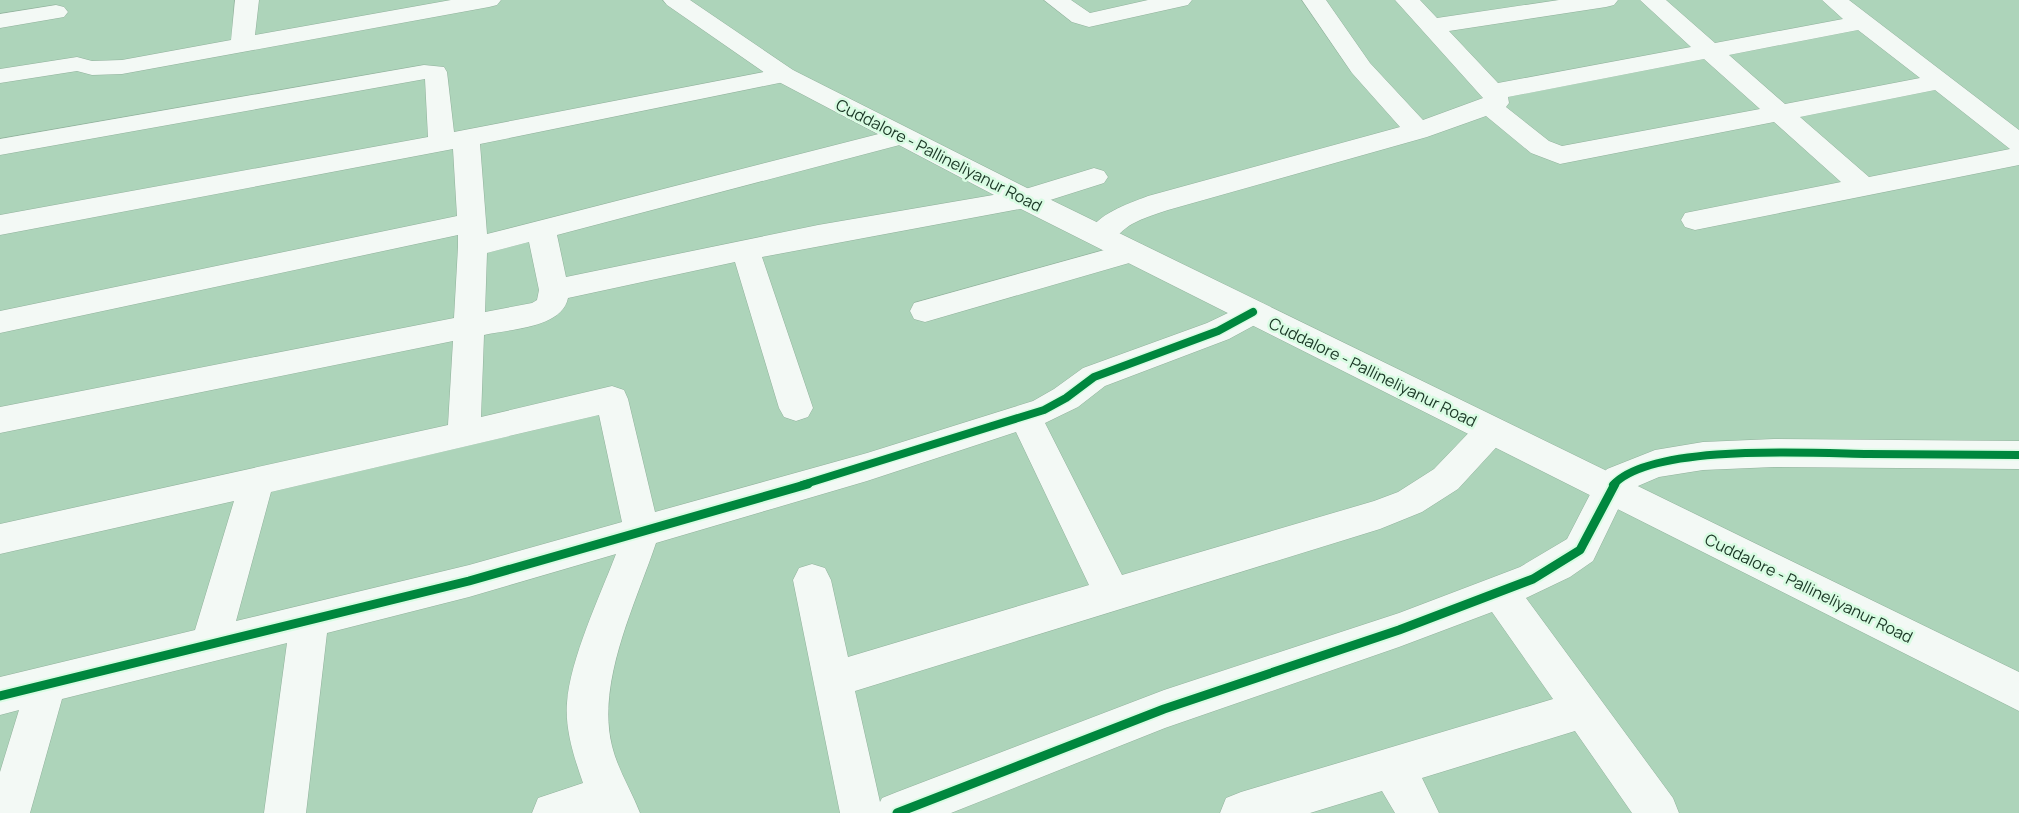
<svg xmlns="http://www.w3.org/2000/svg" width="2019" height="813" font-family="Manrope,sans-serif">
<rect width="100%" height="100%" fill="#add4ba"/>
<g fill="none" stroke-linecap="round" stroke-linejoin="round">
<defs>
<g id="minor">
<path d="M 235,0 L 259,0 L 255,35 L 451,0 L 501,0 L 497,5 L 489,7 L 122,74 L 92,75 L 77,71 L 0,83 L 0,69 L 77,57 L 92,61 L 122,60 L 231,40 Z"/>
<path d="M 1044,0 L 1071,0 L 1090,13 L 1148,0 L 1192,0 L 1188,5 L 1089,27 L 1072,22 Z"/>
<path d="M 1302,0 L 1326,0 L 1370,63 L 1423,120 L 1483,98 L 1395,0 L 1420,0 L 1437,18 L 1559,0 L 1618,0 L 1614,5 L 1606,7 L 1449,31 L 1498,83 L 1691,47 L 1640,0 L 1666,0 L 1715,43 L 1843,19 L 1822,0 L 1849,0 L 2019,130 L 2019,165 L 1695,230 L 1685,227 L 1681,220 L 1685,213 L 1841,182 L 1774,122 L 1560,164 L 1531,153 L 1486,116 L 1427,137 L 1168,210 C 1156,214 1143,218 1132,224 C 1115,234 1113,248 1090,242 L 1086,235 C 1099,213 1125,205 1148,196 L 1400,127 L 1352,73 ZM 1858,30 L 1920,78 L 1785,104 L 1729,55 ZM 1704,59 L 1760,109 L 1562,146 L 1549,141 L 1506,107 L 1509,103 L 1508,97 ZM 1935,90 L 2010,149 L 1869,177 L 1800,117 Z"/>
<path d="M 56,5 L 64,7 L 68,12 L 64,17 L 0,28 L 0,14 Z"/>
<path d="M 424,65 L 444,67 L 447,72 L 454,132 L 784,68 L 793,70 L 796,75 L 793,80 L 784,82 L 480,144 L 487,234 L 902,128 L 911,130 L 915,136 L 911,142 L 557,235 L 566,277 L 818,225 L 1022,190 L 1094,168 L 1104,171 L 1108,177 L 1104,183 L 1025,208 L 762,257 L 813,408 L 808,417 L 796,421 L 784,417 L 779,408 L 735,262 L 568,298 C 562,328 510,329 484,335 L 481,417 L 612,386 L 624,390 L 628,399 L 655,512 L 867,453 L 1033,401 L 1054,389 L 1083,368 L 1207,323 L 1253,301 L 1264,304 L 1268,312 L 1264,320 L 1229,339 L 1105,386 L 1078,407 L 1045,423 L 1122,575 L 1374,501 L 1398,492 L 1434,469 L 1479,422 L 1491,418 L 1503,422 L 1508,431 L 1503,440 L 1458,489 L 1422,512 L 1380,529 L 855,691 L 880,802 L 882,798 L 897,792 L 1164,690 L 1399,613 L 1520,567 L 1567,539 L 1598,479 L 1607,469 L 1655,450 L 1703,442 L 1774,439 L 2019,441 L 2019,469 L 1774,467 L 1703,470 L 1659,477 L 1631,489 L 1624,497 L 1593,561 L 1570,577 L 1526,598 L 1673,798 L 1679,813 L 1632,813 L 1575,731 L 1422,778 L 1439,813 L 1395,813 L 1382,791 L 1310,813 L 1220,813 L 1226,798 L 1241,792 L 1553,699 L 1492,612 L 1399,647 L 1165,728 L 951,813 L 840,813 L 793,580 L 799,568 L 812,564 L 825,568 L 831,580 L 848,657 L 1089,585 L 1016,432 L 867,481 L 656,543 C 636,603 596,682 612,746 C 618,770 631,790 640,813 L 532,813 L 538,798 L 583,783 C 574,757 565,730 567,703 C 570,659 600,596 616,554 L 469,597 L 327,633 L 306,813 L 264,813 L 287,643 L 62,699 L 30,813 L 0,813 L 0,772 L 19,710 L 0,715 L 0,677 L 195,630 L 234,501 L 0,554 L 0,524 L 448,425 L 453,341 L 0,433 L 0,407 L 454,318 L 458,247 L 458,235 L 0,333 L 0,311 L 457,216 L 453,149 L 0,235 L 0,215 L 428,137 L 425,79 L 0,155 L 0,139 ZM 529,242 L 539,290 L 537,300 L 532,303 L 485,312 L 487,253 ZM 599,415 L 622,522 L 469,565 L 236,621 L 271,492 Z"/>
<path d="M 1133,242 L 1143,245 L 1148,252 L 1143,259 L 925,322 L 914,319 L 910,311 L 914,303 Z"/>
</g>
<path id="major" d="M 663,0 L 690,0 L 793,70 L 1035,192 L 2019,672 L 2019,711 L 1015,206 L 775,80 L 667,5 Z"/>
</defs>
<use href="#minor" stroke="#91b19c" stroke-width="1"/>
<use href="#major" stroke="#91b19c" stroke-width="1"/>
<use href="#minor" fill="#f3f9f5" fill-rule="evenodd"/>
<use href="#major" fill="#f3f9f5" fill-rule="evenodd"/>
<defs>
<g id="cycleway-far1">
<path d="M 802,485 L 1044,410 L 1066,398 L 1094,377 L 1218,331 L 1253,312"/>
<path d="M 1613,485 C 1651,443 1812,453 1868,454 C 1918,454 1969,455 2019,455"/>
</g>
<g id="cycleway">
<path d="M 0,696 L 469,581 L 808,484"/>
<path d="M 897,813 L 1164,709 L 1399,630 L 1533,579 L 1580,550 L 1615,484"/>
</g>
</defs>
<use href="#cycleway-far1" stroke="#d9fce3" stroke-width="11"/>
<use href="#cycleway" stroke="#d9fce3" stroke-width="13"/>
<use href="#cycleway-far1" stroke="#00873e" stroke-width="8"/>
<use href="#cycleway" stroke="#00873e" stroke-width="9"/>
</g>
<g text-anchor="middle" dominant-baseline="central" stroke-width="5" stroke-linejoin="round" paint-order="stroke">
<g font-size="16" fill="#193624" stroke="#d9fce3">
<text transform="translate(939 155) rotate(27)">Cuddalore - Pallineliyanur Road</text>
<text transform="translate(1373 372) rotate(26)">Cuddalore - Pallineliyanur Road</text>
<text transform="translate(1809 588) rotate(26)">Cuddalore - Pallineliyanur Road</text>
</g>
</g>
</svg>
